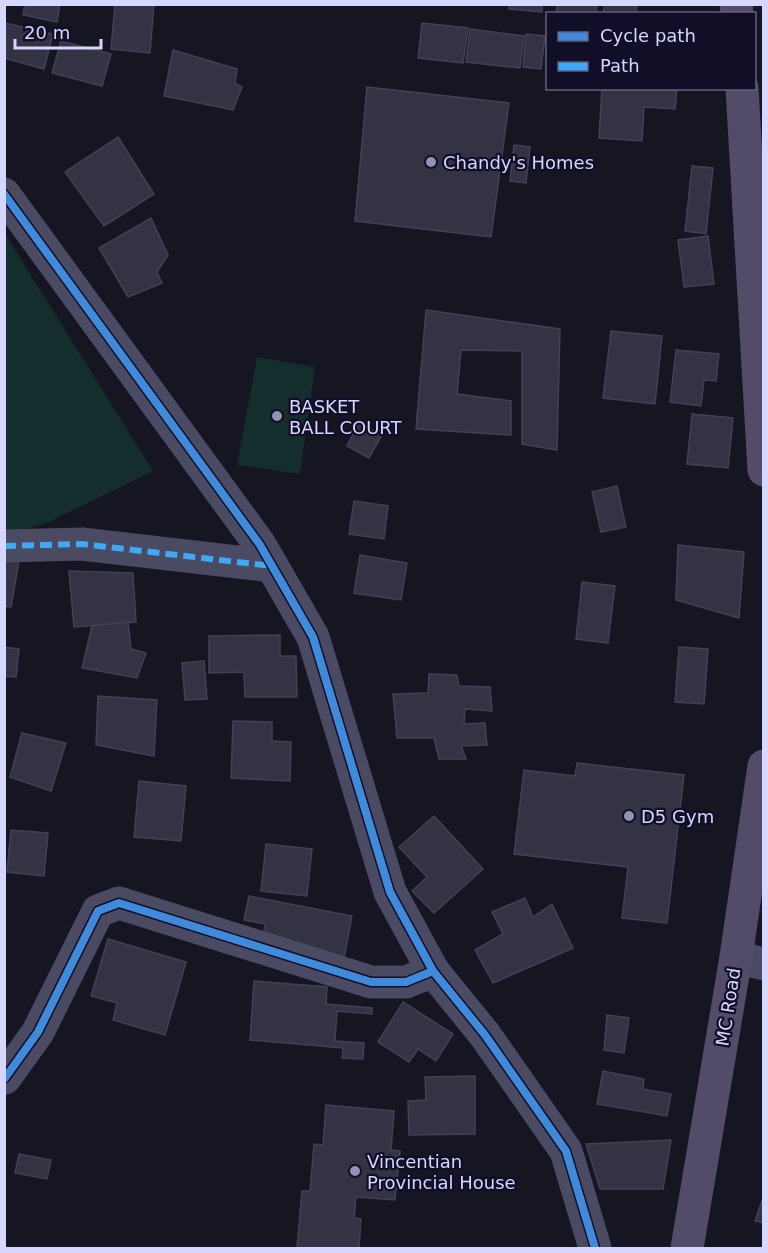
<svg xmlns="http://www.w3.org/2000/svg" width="768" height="1253" font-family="'DejaVu Sans',sans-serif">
<rect width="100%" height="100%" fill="#161522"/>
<g fill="#132e2c">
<path d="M 4,232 L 153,471 L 49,522 L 5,535 Z"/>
<path d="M 257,357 L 315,367 L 300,474 L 237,465 Z"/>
</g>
<g fill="#343344" stroke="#424056" stroke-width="1.5">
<path d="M 25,4 L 60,4 L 57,22 L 23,15 Z"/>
<path d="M 115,4 L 154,4 L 150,53 L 111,49 Z"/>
<path d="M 509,4 L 542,4 L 542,12 L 509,9 Z"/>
<path d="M 557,4 L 597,4 L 596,14 L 556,14 Z"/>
<path d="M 605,4 L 637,4 L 636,14 L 603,14 Z"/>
<path d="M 5,23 L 53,34 L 44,69 L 4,58 Z"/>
<path d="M 422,23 L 468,28 L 463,63 L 418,58 Z"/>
<path d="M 470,29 L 524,36 L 520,68 L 466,62 Z"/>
<path d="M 526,34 L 545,36 L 541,69 L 523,67 Z"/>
<path d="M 61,41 L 111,54 L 102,86 L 52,73 Z"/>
<path d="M 173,50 L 237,69 L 235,83 L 242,87 L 233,110 L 164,96 Z"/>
<path d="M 367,87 L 509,103 L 491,237 L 355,221 Z"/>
<path d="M 602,88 L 677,88 L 675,109 L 644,107 L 642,141 L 599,138 Z"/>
<path d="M 118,137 L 154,194 L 104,226 L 65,172 Z"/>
<path d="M 514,145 L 530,147 L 526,183 L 510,181 Z"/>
<path d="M 692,166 L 713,168 L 706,234 L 685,231 Z"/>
<path d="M 151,218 L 168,255 L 157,272 L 162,283 L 128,297 L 99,248 Z"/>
<path d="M 708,236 L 714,284 L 684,287 L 678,240 Z"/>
<path d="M 426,310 L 560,329 L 557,450 L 522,444 L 522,351 L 461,350 L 457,394 L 511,401 L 511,435 L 416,429 Z"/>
<path d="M 611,331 L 662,336 L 655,404 L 603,398 Z"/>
<path d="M 676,350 L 719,354 L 716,381 L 704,380 L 701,406 L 670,402 Z"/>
<path d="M 692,414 L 733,418 L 728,468 L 687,464 Z"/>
<path d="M 359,423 L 382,435 L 369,458 L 347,446 Z"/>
<path d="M 617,486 L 626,527 L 601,532 L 592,492 Z"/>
<path d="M 354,501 L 388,506 L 384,539 L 349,534 Z"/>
<path d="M 678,545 L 744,552 L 739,618 L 676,600 Z"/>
<path d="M 360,555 L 407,563 L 401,600 L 354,593 Z"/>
<path d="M 4,558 L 19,561 L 11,607 L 4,606 Z"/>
<path d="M 69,571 L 133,573 L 136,622 L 74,627 Z"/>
<path d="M 582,582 L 615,586 L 608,643 L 576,639 Z"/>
<path d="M 128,622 L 131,649 L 146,653 L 137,678 L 82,668 L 92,626 Z"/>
<path d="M 280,635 L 280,656 L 296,656 L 297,697 L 245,697 L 244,672 L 209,673 L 209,636 Z"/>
<path d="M 4,647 L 19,649 L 16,677 L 4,676 Z"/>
<path d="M 679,647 L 708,649 L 704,704 L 675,702 Z"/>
<path d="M 204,661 L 207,699 L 185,700 L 182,663 Z"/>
<path d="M 429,674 L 457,675 L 459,686 L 490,687 L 492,711 L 465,709 L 464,724 L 485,723 L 487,745 L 461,746 L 466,759 L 439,759 L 434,738 L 397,738 L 393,694 L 428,693 Z"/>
<path d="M 98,696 L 157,700 L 154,756 L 96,745 Z"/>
<path d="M 233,721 L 272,722 L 272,741 L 291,742 L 290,781 L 231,778 Z"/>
<path d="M 22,733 L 66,743 L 51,791 L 10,777 Z"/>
<path d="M 577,763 L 684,775 L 667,923 L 622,918 L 628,867 L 514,854 L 524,770 L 575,776 Z"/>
<path d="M 139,781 L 186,786 L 181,841 L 134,837 Z"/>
<path d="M 434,816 L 483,869 L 434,913 L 412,891 L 427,877 L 399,847 Z"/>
<path d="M 11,830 L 48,833 L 44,876 L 7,872 Z"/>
<path d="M 266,844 L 312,849 L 307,896 L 261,891 Z"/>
<path d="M 249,896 L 352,916 L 344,958 L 262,942 L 265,924 L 244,920 Z"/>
<path d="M 525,898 L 533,917 L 552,904 L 573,948 L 493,983 L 475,950 L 503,934 L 492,912 Z"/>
<path d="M 108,939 L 186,962 L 165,1035 L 113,1020 L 117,1003 L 91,996 Z"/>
<path d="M 254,981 L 327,987 L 326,1004 L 372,1008 L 372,1014 L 337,1011 L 335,1041 L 364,1043 L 363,1059 L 342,1058 L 343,1048 L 250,1040 Z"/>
<path d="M 403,1002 L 453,1034 L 436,1061 L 418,1049 L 409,1062 L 378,1042 Z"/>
<path d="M 607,1015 L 629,1018 L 624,1053 L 604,1050 Z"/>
<path d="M 603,1071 L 644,1079 L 643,1089 L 671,1094 L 667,1116 L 597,1104 Z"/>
<path d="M 475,1076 L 475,1134 L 409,1135 L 408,1101 L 426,1100 L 425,1077 Z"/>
<path d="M 326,1105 L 394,1111 L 391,1150 L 400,1151 L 395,1200 L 356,1197 L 354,1218 L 361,1219 L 359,1248 L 297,1248 L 302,1191 L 310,1191 L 314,1144 L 323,1145 Z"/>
<path d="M 671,1140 L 663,1189 L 600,1189 L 586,1144 Z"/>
<path d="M 19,1154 L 51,1160 L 47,1179 L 15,1173 Z"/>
<path d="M 764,1195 L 764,1223 L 755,1221 Z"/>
</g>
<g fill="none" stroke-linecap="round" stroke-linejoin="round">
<g stroke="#4a4b63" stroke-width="33">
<path d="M 4,194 L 260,545 L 313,637 L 390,892 L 433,971 L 485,1035 L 566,1151 L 595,1248"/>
<path d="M 4,546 L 82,544 L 272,566"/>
<path d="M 736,957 L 764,964"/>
<path d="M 5,1078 L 38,1032 L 98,911 L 119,903 L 371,982 L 406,982 L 433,971"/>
</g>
<g stroke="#524c68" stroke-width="33">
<path d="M 736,4 L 737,14"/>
<path d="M 742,88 L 764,470"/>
<path d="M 687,1248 L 736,957 L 764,766"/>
</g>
<path stroke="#3fa9f5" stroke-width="6" stroke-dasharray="12 6" stroke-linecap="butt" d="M 4,546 L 82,544 L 272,566"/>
<defs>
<g id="cycleway">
<path d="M 4,194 L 260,545 L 313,637 L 390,892 L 433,971 L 485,1035 L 566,1151 L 595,1248"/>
<path d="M 5,1078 L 38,1032 L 98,911 L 119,903 L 371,982 L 406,982 L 433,971"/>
</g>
</defs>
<use href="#cycleway" stroke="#110f28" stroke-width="11"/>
<use href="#cycleway" stroke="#408adc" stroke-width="8"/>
</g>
<g fill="#9392b2" stroke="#110f28" stroke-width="2">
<circle cx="431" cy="162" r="6"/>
<circle cx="277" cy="416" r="6"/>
<circle cx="629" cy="816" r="6"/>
<circle cx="355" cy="1171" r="6"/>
</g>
<g text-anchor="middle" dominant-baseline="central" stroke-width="4.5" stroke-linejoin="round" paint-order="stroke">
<g font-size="18" fill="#d7d6ff" stroke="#110f28" text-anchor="start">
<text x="443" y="162">Chandy's Homes</text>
<text x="289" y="406">BASKET<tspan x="289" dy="21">BALL COURT</tspan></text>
<text x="641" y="816">D5 Gym</text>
<text x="367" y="1161">Vincentian<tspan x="367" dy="21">Provincial House</tspan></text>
</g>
<g font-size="18" fill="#d7d6ff" stroke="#110f28">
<text transform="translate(728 1007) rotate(-81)">MC Road</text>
</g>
</g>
<rect width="768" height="1253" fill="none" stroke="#d7d6ff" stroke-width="12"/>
<rect x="546" y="12" width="210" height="78" fill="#110f28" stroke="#605f7e" stroke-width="1.5"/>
<rect x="558" y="32" width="30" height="9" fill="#408adc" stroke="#605f7e" stroke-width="1.5"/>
<text x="600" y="42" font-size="18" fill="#d7d6ff">Cycle path</text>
<rect x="558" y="62" width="30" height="9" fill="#3fa9f5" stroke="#605f7e" stroke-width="1.5"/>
<text x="600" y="72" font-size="18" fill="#d7d6ff">Path</text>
<path d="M15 39v9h86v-9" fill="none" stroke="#d7d6ff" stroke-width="3"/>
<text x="24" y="39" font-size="18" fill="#d7d6ff" stroke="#110f28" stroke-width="4.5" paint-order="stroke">20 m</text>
</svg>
